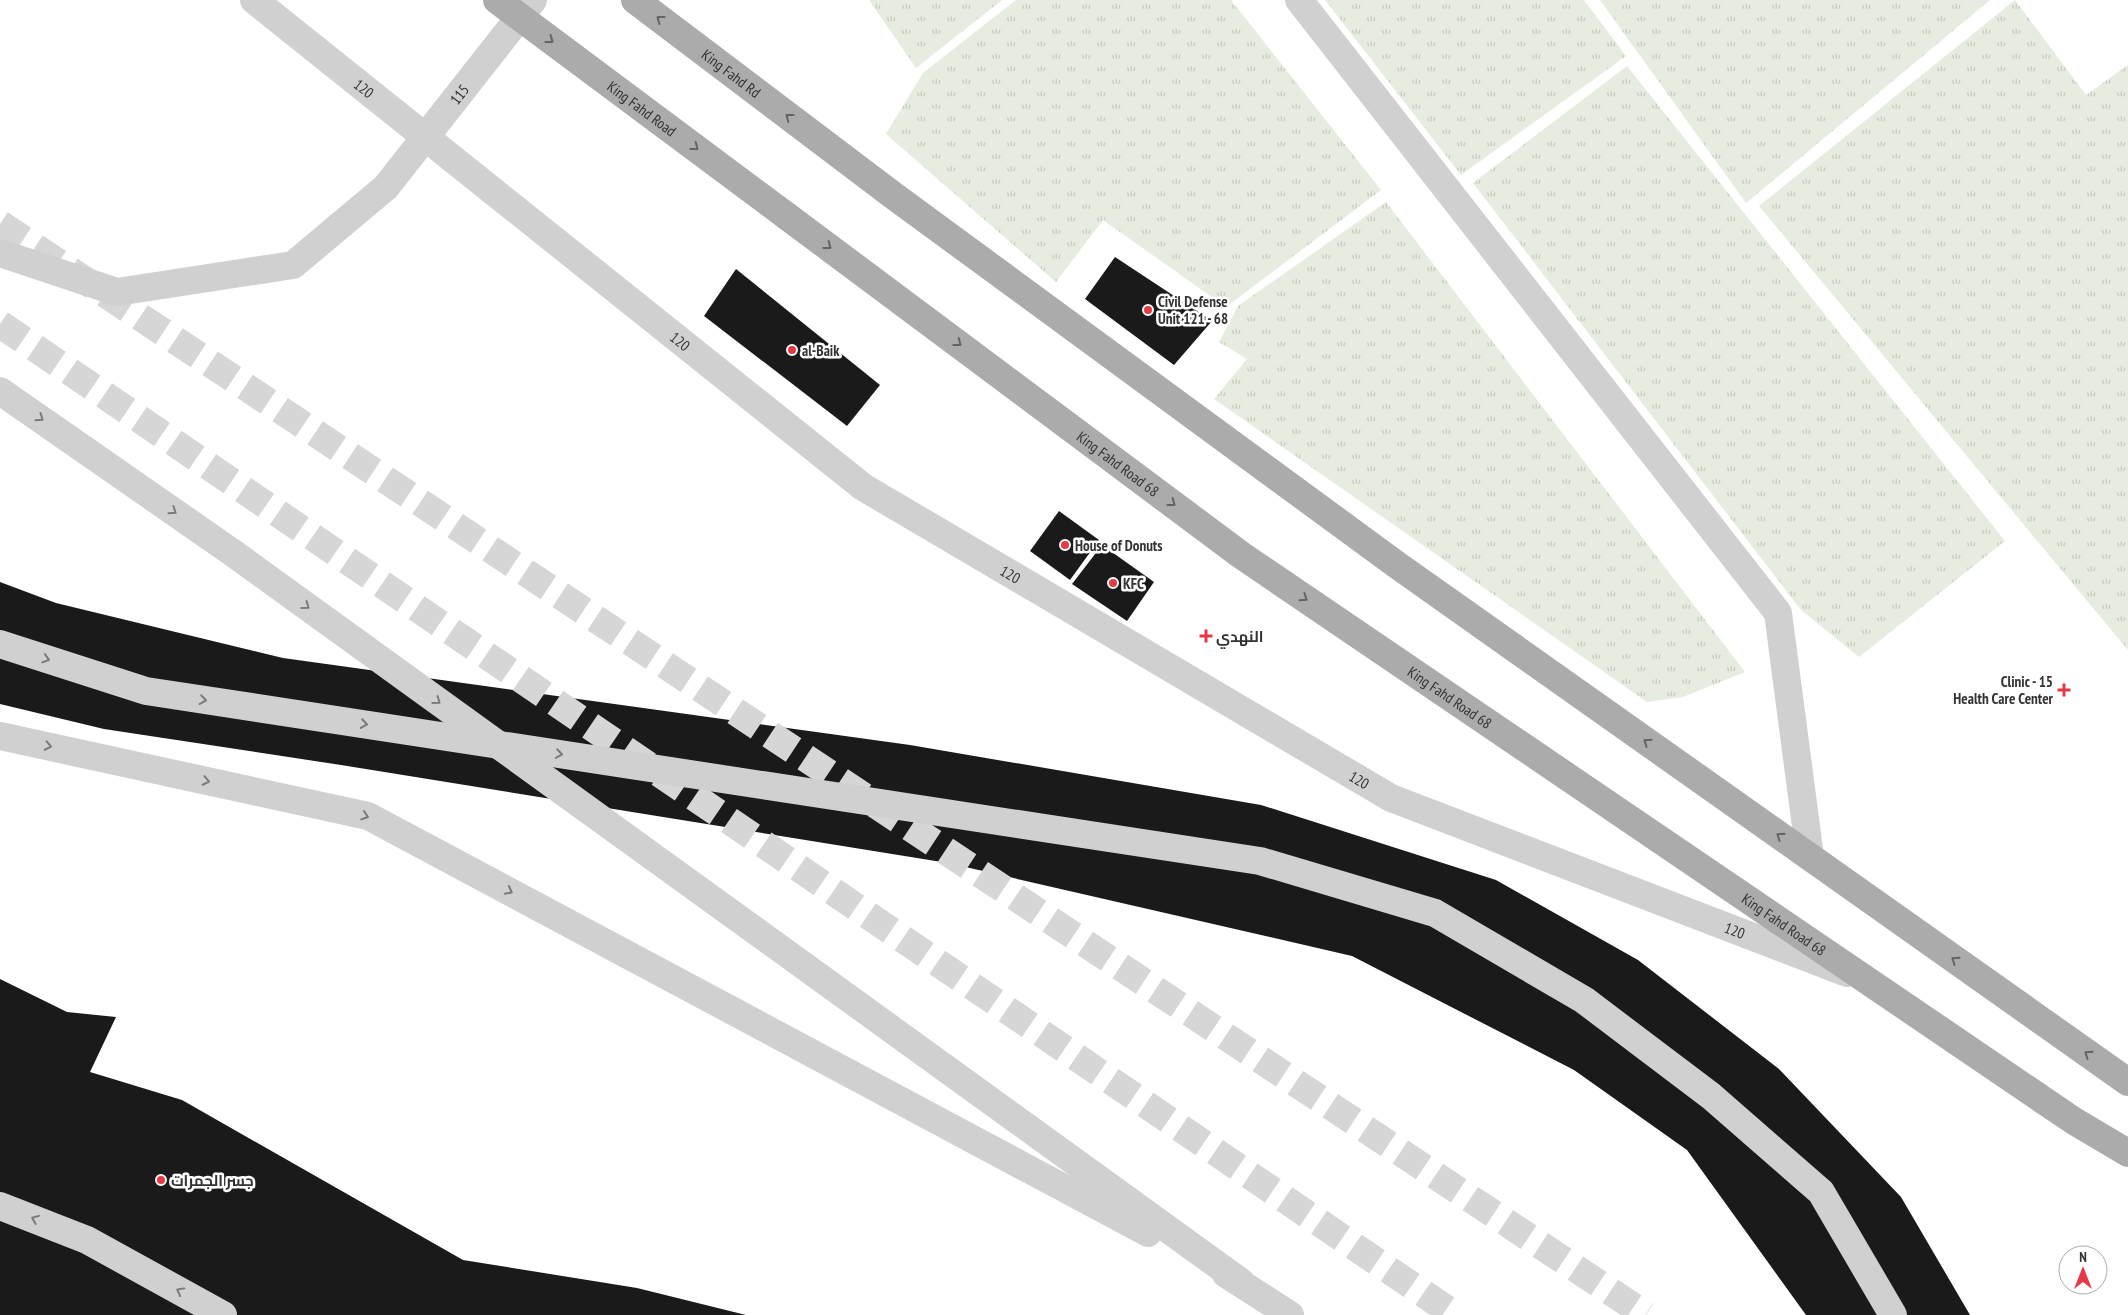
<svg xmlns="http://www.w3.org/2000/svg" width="2128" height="1315" font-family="'PT Sans Narrow',Cairo,sans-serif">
<defs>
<pattern id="park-tufts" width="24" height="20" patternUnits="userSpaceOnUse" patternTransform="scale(1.25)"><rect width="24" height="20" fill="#e6ecdf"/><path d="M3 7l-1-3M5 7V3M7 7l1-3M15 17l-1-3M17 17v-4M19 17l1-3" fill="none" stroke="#c6cbc0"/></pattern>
</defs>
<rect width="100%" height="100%" fill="#fff"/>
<g fill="url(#park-tufts)">
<path d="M 869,0 L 1002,0 L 916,68 Z"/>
<path d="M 1016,0 L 1231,0 L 1381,190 L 1226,307 L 1103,220 L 1056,282 L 886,134 L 923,73 Z"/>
<path d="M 1325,0 L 1584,0 L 1626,56 L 1461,175 Z"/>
<path d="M 1600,0 L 1990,0 L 1746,203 Z"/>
<path d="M 2015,0 L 2086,95 L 2128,65 L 2128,650 L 1759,206 Z"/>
<path d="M 1627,66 L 2005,541 L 1859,657 L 1801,610 L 1473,183 Z"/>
<path d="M 1386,202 L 1745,672 L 1683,697 L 1647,702 L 1214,399 L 1247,359 L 1219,342 L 1238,306 Z"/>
</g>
<g fill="#1a1a1a">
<path d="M 1115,257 L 1212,321 L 1174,365 L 1085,299 Z"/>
<path d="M 736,269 L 880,385 L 847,426 L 704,316 Z"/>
<path d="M 1059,511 L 1099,540 L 1070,580 L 1030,551 Z"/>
<path d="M 1102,545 L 1154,582 L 1127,621 L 1072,584 Z"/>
<path d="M 0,582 L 56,603 L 283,658 L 910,745 L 1261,805 L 1496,880 L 1638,960 L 1779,1069 L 1901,1197 L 1970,1315 L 1806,1315 L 1687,1150 L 1574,1070 L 1352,956 L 948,863 L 341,765 L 104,729 L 0,704 Z"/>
<path d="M 0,979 L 67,1012 L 116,1017 L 90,1072 L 182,1100 L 463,1260 L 637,1288 L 746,1315 L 0,1315 Z"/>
</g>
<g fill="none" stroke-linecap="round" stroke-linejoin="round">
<g stroke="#d6d6d6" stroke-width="28" stroke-dasharray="28 14" stroke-linecap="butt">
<path d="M 0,224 L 1646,1315"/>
<path d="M 0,324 L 1455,1315"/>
</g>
<g stroke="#d0d0d0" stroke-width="28">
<path id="s1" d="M 254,0 L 863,487 L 1391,798 L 1847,973"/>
<path d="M 1299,0 L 1778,613 L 1810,857"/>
<path id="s2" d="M 0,253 L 117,292 L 293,265 L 386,187 L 533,0"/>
<path d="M 0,391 L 233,553 L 1241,1282"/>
<path d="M 0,736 L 368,816 L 1148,1233"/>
<path d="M 0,1206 L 87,1240 L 223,1315"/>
<path d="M 1226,1274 L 1290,1315"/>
</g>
<g stroke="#ababab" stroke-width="28">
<path id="s3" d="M 635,0 L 894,196 L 1397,565 L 2128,1082"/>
<path id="s4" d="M 788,217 L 1241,555 L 2074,1121 L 2128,1153"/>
</g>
<path stroke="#d0d0d0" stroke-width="28" d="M 0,644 L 146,691 L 1260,861 L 1435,913 L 1584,1000 L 1711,1096 L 1821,1192 L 1893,1315"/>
<path stroke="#ababab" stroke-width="28" id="s5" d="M 497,0 L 788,217"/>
</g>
<defs><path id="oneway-chevron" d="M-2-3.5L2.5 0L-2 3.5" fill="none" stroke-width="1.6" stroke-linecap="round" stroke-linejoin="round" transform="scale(1.25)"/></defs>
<g stroke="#636363">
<use href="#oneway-chevron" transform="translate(660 19) rotate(-143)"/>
<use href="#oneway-chevron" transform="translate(550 40) rotate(37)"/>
<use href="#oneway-chevron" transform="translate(789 117) rotate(-143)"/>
<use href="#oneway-chevron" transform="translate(695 147) rotate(37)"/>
<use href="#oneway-chevron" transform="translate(828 246) rotate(37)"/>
<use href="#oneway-chevron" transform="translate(958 343) rotate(37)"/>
<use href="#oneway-chevron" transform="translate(1172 503) rotate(37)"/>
<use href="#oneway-chevron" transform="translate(1304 598) rotate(34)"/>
<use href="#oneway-chevron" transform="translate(1647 742) rotate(-145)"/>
<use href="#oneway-chevron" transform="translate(1780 836) rotate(-145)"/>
<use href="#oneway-chevron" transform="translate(1955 960) rotate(-145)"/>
<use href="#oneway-chevron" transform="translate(2088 1054) rotate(-145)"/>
</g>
<g stroke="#7a7a7a">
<use href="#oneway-chevron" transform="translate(40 418) rotate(35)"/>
<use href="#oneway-chevron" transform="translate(173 511) rotate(35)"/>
<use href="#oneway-chevron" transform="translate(306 606) rotate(36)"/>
<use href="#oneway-chevron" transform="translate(46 659) rotate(18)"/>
<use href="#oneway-chevron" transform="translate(203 700) rotate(9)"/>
<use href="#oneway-chevron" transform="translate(437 701) rotate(36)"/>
<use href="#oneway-chevron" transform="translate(364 724) rotate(9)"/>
<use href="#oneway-chevron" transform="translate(48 746) rotate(12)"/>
<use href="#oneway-chevron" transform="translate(559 754) rotate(9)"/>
<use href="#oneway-chevron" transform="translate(206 781) rotate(12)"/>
<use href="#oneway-chevron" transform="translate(365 816) rotate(18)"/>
<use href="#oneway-chevron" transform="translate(509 891) rotate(28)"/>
<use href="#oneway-chevron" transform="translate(35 1219) rotate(-158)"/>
<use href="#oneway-chevron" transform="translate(180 1291) rotate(-151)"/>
</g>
<g fill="#e63946" stroke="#fff" stroke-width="2">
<circle cx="1148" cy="310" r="5"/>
<circle cx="792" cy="350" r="5"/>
<circle cx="1065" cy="545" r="5"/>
<circle cx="1113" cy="583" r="5"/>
<path d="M1203.5 628.5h5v5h5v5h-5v5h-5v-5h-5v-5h5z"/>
<path d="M2061.5 682.5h5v5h5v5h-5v5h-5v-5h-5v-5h5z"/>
<circle cx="161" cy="1180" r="5"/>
</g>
<g text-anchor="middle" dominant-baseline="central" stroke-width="5" stroke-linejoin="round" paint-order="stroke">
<g font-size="15" fill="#333" stroke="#fff">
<text stroke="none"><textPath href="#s3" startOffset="121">King Fahd Rd</textPath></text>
<text stroke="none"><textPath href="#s1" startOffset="141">120</textPath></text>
<text stroke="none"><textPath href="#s2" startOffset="541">115</textPath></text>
<text stroke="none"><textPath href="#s5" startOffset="181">King Fahd Road</textPath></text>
<text stroke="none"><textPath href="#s1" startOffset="546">120</textPath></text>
<text stroke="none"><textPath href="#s4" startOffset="412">King Fahd Road 68</textPath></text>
<text stroke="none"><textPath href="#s1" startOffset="951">120</textPath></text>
<text stroke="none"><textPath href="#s4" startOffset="818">King Fahd Road 68</textPath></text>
<text stroke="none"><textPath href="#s1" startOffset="1356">120</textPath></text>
<text stroke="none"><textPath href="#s4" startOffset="1222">King Fahd Road 68</textPath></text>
<text stroke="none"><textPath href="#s1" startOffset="1761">120</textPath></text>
</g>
<g font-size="15" font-weight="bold" fill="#333" stroke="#fff" text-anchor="start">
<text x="1158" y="301">Civil Defense<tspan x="1158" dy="17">Unit 121 - 68</tspan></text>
<text x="802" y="350">al-Baik</text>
<text x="1075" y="545">House of Donuts</text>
<text x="1123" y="583">KFC</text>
<text x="1216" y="636">النهدي</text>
<text x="2053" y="681" text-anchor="end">Clinic - 15<tspan x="2053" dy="17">Health Care Center</tspan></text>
<text x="171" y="1180">جسر الجمرات</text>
</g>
</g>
<g transform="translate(2083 1270)"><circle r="24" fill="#ffffff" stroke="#adadad"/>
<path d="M0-4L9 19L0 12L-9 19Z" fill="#e63946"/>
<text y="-8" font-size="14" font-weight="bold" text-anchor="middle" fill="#333333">N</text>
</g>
</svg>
